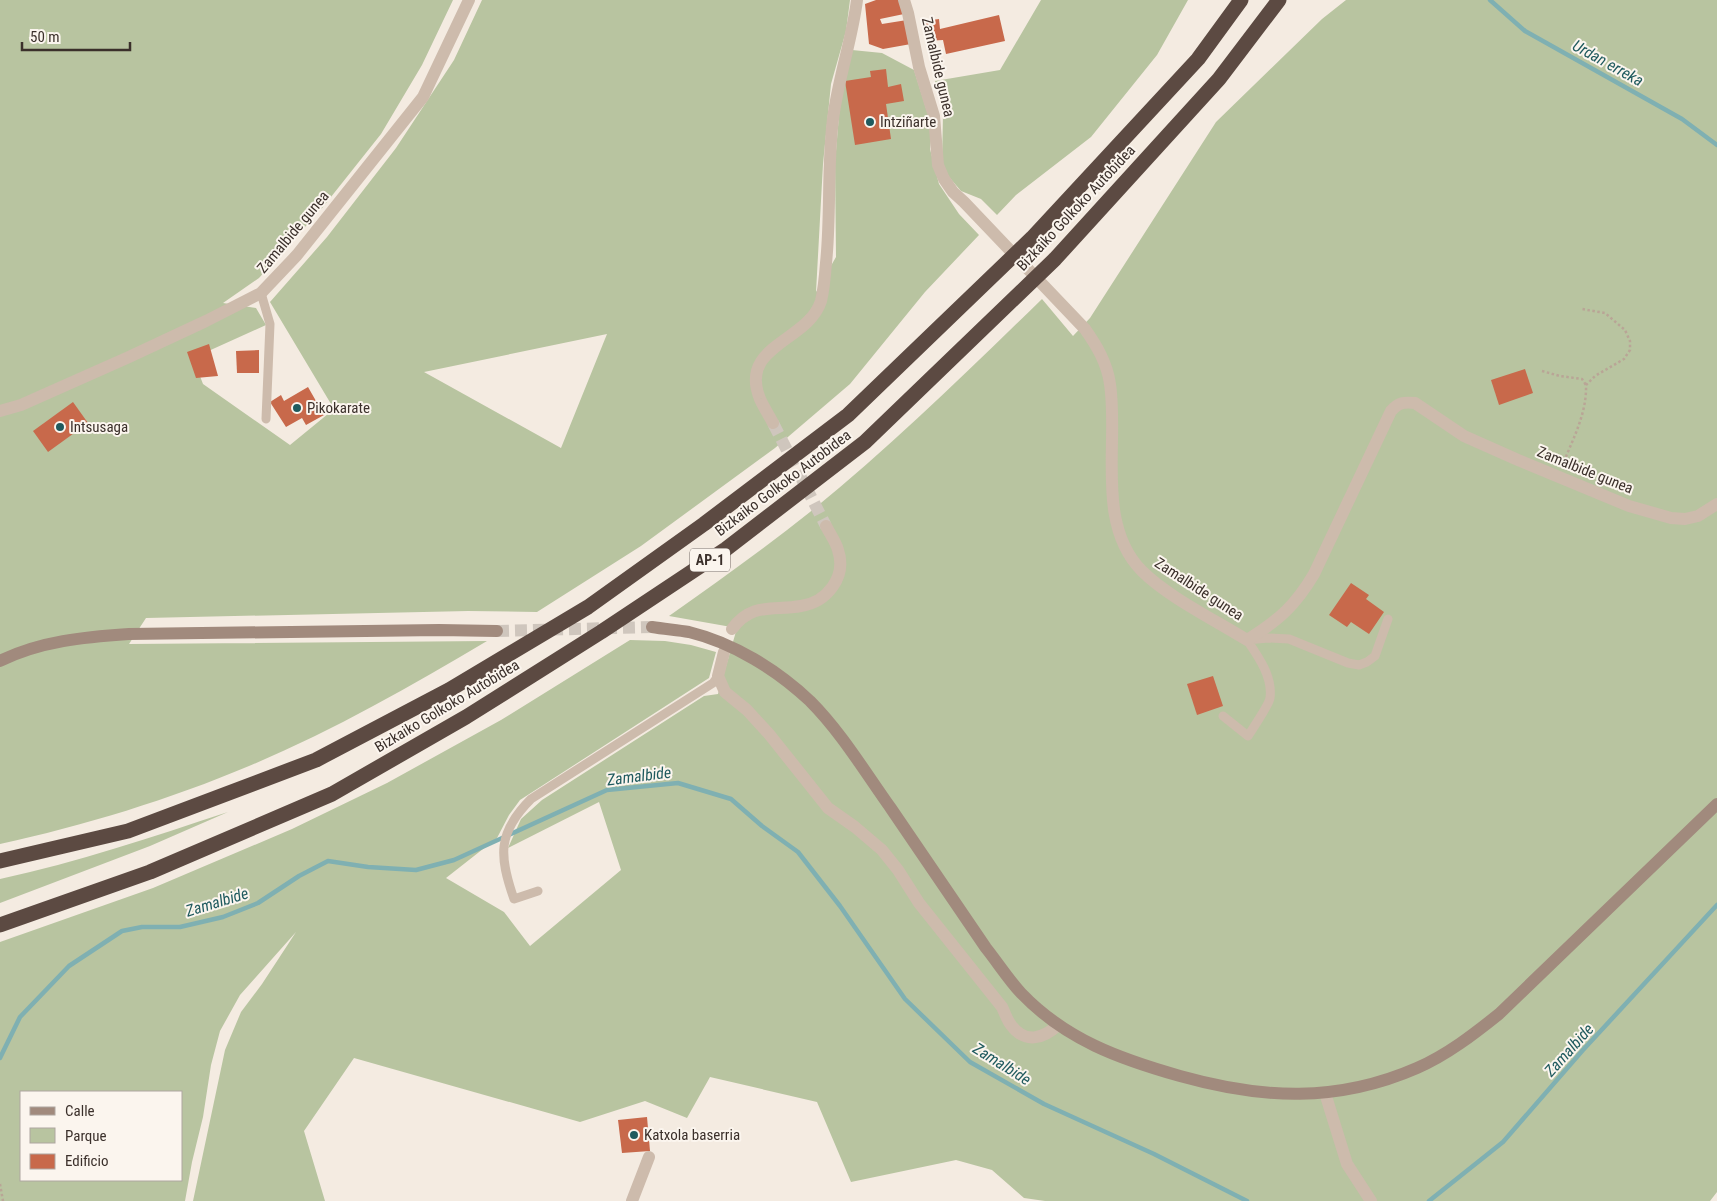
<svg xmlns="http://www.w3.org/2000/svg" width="1717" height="1201" font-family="'Roboto Condensed',sans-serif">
<rect width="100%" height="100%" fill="#f4ebe1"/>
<g fill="#b8c4a0" fill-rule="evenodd">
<path d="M 0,0 L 453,0 L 422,65 L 381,134 L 323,207 L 259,278 L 223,303 L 256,308 L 266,325 L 193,358 L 203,384 L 290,445 L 334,409 L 270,302 L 327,237 L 396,148 L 454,60 L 482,0 L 850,0 L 846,31 L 831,84 L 823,164 L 816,292 L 836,257 L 835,163 L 840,103 L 852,50 L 882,53 L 914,70 L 932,127 L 930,149 L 939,184 L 959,214 L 979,235 L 925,292 L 850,384 L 775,448 L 641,546 L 537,612 L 468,611 L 146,618 L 129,644 L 487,641 C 410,687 332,731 249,766 C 171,799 83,826 0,844 ZM 607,334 L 561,448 L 424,372 Z"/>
<path d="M 1041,0 L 1188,0 L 1157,55 L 1091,137 L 1016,195 L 997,215 L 981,199 L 961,191 L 949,177 L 942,162 L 943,114 L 935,81 L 1000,70 Z"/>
<path d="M 1346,0 L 1717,0 L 1717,1192 L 1710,1201 L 1045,1201 L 1024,1198 L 992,1170 L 956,1160 L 851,1182 L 817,1102 L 710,1077 L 687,1118 L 645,1101 L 580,1122 L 354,1058 L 304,1131 L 325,1201 L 193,1201 L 225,1050 L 241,1012 L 262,984 L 296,932 L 240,995 L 220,1031 L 211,1065 L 203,1117 L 192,1162 L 185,1201 L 0,1201 L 0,942 L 153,888 L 292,829 L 387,783 L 501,720 L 630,640 L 665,641 L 691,645 L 716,652 L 709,678 L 520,800 L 509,815 L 497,838 L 446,878 L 504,912 L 530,946 L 621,870 L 599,802 L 508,848 L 521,819 L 542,800 L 704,696 L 718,694 L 737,628 L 669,616 C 717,582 764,549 810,512 C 892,446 967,372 1042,299 L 1073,336 L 1090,318 L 1216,122 L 1322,19 ZM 21,1092 L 181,1092 L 181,1180 L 21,1180 Z"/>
<path d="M 228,812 L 150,846 L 0,903 L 0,879 C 78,862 152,837 228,812 Z"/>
</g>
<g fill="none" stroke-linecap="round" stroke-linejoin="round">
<g stroke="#7fb0b2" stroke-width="4.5">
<path d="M 1490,0 L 1525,31 L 1682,119 L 1717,145"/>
<path d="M 0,1058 L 20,1017 L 69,966 L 122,931 L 142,927 L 180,927 L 223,917 L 258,903 L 299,876 L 328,861 L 368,867 L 416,870 L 454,860 L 607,790 L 678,783 L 731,799 L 762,826 L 798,852 L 840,906 L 905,999 L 970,1062 L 1044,1104 L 1154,1154 L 1247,1201"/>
<path d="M 1429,1201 L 1503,1142 L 1583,1050 L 1717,905"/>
</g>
</g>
<g fill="#c8694b">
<path d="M 876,0 L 900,0 L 904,14 L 880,19 L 882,24 L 907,20 L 911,44 L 883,49 L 869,44 L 865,4 Z"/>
<path d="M 999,15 L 1005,41 L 946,54 L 943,40 L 926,41 L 924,21 L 939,19 L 940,29 Z"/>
<path d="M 886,69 L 888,87 L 901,84 L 904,101 L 886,104 L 891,139 L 855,145 L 845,81 L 871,77 L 870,71 Z"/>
<path d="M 209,344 L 218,376 L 196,378 L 187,352 Z"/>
<path d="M 259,350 L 259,373 L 237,373 L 236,351 Z"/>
<path d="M 1525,369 L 1533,393 L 1499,405 L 1491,380 Z"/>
<path d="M 308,387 L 324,415 L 306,425 L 302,418 L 286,427 L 270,402 L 281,395 L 284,401 Z"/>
<path d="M 73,402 L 88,423 L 48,452 L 33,431 Z"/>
<path d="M 1351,583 L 1369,595 L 1366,599 L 1384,612 L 1369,634 L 1351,622 L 1347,627 L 1329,615 Z"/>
<path d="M 1213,676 L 1223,706 L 1197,715 L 1187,684 Z"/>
<path d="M 647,1117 L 650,1151 L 622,1153 L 618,1120 Z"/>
</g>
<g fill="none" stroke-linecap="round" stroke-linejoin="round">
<path stroke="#cfc6bd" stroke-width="12" stroke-dasharray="12 6" stroke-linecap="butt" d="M 773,423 L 826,526"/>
<path stroke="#cfc6bd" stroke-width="12" stroke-dasharray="12 6" stroke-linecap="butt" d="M 497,631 L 652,627"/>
<g stroke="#b9a596" stroke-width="2.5" stroke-dasharray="2.5 2.5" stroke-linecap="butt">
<path d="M 1542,371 L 1560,376 L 1582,379 L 1586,385"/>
<path d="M 1562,466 C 1573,439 1587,413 1586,385 L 1595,376 L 1624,359 L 1630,350 L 1630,341 L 1625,330 L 1605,313 L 1582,309"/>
<path d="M 0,1184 L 3,1201"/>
</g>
<g stroke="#cdbbac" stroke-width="9">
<path d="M 261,293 L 270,324 L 266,419"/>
<path d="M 1223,716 L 1248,736 C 1253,728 1269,705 1270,698 C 1273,677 1258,656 1247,640 L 1268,638 L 1289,639 L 1348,663 L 1359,665 L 1367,662 L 1375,656 L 1388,619"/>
<path d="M 538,891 L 514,899 C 499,856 497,833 531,799 L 713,683 L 718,676"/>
</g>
<g stroke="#cdbbac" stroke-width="12">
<path d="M 904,0 L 908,13 L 919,67 L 934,116 L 938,165 L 944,179 L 953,192 L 964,202 L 1085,329 C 1097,346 1107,363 1110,384 C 1119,442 1095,524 1142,571 C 1168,597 1215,620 1247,640 C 1279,620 1295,606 1314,574 L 1391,411 C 1399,402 1404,402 1415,403 L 1464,436 L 1518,460 L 1629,506 L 1671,518 L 1685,519 L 1698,516 L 1717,504"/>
<path d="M 773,423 C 769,415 764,408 760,399 C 738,345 808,342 821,301 C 824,289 825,276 826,263 C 831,216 827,167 833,119 C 838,79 852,40 857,0"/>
<path d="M 732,629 C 752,602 773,611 801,606 C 827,602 847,577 838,550 C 836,542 830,534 826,526"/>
<path d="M 724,652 L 718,676 L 725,692 L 747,710 L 769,734 L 828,808 L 855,827 L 882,850 L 898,870 L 919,903 L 1002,1007 C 1005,1013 1007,1020 1011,1025 C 1025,1044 1043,1039 1058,1025"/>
<path d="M 1325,1093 L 1347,1164 L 1371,1201"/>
<path d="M 632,1201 L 649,1157"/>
</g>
<path stroke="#cdbbac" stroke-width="12" d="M 0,411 L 21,405 L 129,357 L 206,321 L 261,293 L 297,255 L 423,97 L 469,0"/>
<g stroke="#a18a7d" stroke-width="12">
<path d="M 652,627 C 664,629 677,630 689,632 C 734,643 777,670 810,701 C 841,732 865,772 890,807 C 922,854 954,901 986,948 C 998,963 1008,979 1021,993 C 1066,1040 1120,1059 1180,1076 C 1262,1099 1337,1103 1417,1068 C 1447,1055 1474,1034 1499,1014 L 1717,804"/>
<path d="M 0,661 C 40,641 85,637 129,634 L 439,630 L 497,631"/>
</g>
<g stroke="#5c4a42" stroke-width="15">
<path d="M 0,861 L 128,831 L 316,760 L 449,690 L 588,607 L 704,524 L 848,415 L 1032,238 L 1198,59 L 1241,0"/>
<path d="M 0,925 L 150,872 L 332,794 L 466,717 L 601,632 L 726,549 L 865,442 L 1055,259 L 1219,79 L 1279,0"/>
</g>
</g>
<g fill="#1f5a5e" stroke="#fbf5ee" stroke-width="2">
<circle cx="870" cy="122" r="5"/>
<circle cx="297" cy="408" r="5"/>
<circle cx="60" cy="427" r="5"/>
<circle cx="634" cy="1135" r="5"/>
</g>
<g text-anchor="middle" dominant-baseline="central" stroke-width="4" stroke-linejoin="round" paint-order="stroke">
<rect fill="#fbf5ee" stroke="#756b66" stroke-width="1" x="690" y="548.5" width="40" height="23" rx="4"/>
<g font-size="14" font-weight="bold" fill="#3b302b">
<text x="710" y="560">AP-1</text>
</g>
<g font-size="15" fill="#3b302b" stroke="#fbf5ee">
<text transform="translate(938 67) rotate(77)">Zamalbide gunea</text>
<text transform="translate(1076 208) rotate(-47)">Bizkaiko Golkoko Autobidea</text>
<text transform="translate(293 232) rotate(-50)">Zamalbide gunea</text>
<text transform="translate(1585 470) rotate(22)">Zamalbide gunea</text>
<text transform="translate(783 483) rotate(-37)">Bizkaiko Golkoko Autobidea</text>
<text transform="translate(1199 589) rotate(33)">Zamalbide gunea</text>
<text transform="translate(447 706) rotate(-31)">Bizkaiko Golkoko Autobidea</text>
</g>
<g font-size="15" fill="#3b302b" stroke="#fbf5ee" text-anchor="start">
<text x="880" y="122">Intziñarte</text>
<text x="307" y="408">Pikokarate</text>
<text x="70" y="427">Intsusaga</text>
<text x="644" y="1135">Katxola baserria</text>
</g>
<g font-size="16" font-style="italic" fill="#1f5a5e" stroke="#fbf5ee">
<text transform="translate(1608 63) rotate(29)">Urdan erreka</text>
<text transform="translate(639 776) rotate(-7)">Zamalbide</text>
<text transform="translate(217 902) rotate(-17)">Zamalbide</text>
<text transform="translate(1569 1050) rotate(-48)">Zamalbide</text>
<text transform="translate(1002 1064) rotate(32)">Zamalbide</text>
</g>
</g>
<rect x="20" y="1091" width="162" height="90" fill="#fbf5ee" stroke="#aea6a0"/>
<rect x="30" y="1107" width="25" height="8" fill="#a18a7d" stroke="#aea6a0"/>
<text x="65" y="1116" font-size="15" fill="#3b302b">Calle</text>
<rect x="30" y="1128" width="25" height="15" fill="#b8c4a0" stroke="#aea6a0"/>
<text x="65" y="1141" font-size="15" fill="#3b302b">Parque</text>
<rect x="30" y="1154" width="25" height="15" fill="#c8694b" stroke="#aea6a0"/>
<text x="65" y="1166" font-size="15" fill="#3b302b">Edificio</text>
<path d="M22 42v8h108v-8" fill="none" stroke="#3b302b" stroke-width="2.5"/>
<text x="30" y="42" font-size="15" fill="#3b302b" stroke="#fbf5ee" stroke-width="4" paint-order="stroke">50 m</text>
</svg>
